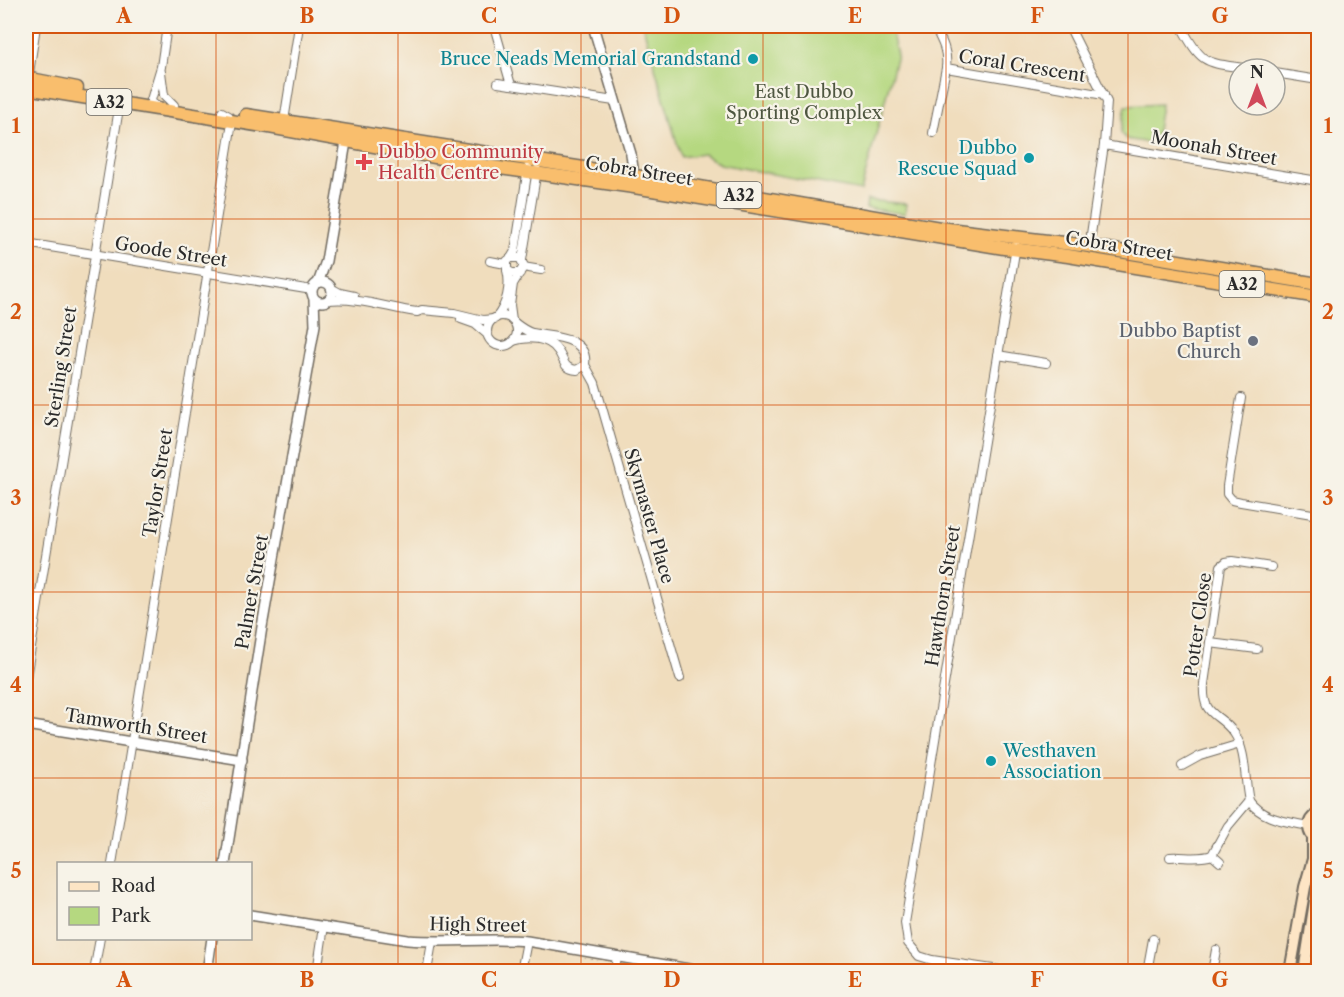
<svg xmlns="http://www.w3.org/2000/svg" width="1344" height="997" font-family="'Libre Caslon Text',serif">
<rect width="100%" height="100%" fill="#f7f3e8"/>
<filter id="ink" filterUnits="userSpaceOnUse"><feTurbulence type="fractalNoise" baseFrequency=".0167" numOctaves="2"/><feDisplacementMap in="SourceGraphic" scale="12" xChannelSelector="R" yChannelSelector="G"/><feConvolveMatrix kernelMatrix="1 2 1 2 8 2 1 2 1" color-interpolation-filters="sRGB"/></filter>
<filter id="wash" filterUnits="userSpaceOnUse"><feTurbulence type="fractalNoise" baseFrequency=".008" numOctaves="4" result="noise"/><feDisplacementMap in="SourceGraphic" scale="24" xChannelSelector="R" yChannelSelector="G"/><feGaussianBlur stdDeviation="1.35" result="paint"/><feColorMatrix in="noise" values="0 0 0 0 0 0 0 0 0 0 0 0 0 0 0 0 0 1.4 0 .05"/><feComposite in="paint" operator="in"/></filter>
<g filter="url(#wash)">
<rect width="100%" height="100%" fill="#f0ddbd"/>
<g fill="#b5d880" stroke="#708256" stroke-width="1.5">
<path d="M 643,26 L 890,26 L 897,55 L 861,191 L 720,164 L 703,154 L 681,157 Z"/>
<path d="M 1161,104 L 1155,144 L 1126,139 L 1121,132 L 1126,106 Z"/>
<path d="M 867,200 L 906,204 L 905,214 L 866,208 Z"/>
</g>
</g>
<g filter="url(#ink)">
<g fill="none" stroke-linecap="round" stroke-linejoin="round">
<defs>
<g id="minor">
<path d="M 494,26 L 511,85"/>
<path d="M 934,26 C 942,41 948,51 946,68 L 1104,95"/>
<path d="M 1069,26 L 1107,102 L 1104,145 L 1089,248"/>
<path d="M 1181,26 C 1203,67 1206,62 1250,69"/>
<path d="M 161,72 L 164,95 L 174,105"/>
<path d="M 1275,73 L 1318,80"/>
<path d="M 28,80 L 36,26"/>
<path d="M 498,83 L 614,101"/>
<path d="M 159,107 L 153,104 L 151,100 L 161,67 L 167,26"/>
<path d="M 284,121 L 299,26"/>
<path d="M 933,133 L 946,68"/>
<path d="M 1104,145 L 1318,181"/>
<path d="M 26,243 L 312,290"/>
<path d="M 511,258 L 515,251 L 528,168"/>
<path d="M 522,260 L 537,170"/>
<path d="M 490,261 L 506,264"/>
<path d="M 523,267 L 541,270"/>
<path d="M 331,288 L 340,293 L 354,296"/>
<path d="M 328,300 C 358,297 388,308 417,312 L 422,310 L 454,313 L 483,320 L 494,319"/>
<circle cx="502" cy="331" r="15"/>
<path d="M 496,318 C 507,305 511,286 507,270"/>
<path d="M 461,319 L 475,324 L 488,335"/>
<path d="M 512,320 L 510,305 L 513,284 L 524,266 L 520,258 L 511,258 L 507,261 L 507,270 L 512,273 L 520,273"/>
<path d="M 513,341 C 527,336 549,337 558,351 C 565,361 563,369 577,370 L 585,365 C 589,336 551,337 532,333 C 526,331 520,327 515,323"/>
<path d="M 998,355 L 1046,363"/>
<path d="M 585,365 L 595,383 L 680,678"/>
<path d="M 1241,398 L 1227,486 L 1227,494 L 1232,500 L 1241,502 L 1318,515"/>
<path d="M 1271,567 L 1232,561 L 1226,562 L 1221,566 L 1204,684 C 1202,718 1218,711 1234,733 C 1247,752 1244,779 1249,801 C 1263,820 1286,821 1308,826"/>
<path d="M 1210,643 L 1257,649"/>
<path d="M 26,678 L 121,96"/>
<path d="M 1182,766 L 1200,756 L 1240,744"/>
<path d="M 1212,855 L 1220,862"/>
<path d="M 1170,857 C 1184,856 1199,860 1212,855 L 1228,826 L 1249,801"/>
<path d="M 112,864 L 232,122 L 229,116 L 222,112"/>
<path d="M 94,972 L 100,938"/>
<path d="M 317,972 L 324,926"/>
<path d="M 427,972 L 432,942"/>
<path d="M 521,972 L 527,941"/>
<path d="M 615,972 L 617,956"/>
<path d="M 1013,972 L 932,960 L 919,956 L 908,943 L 905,923 L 1016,246"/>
<path d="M 1147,972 L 1153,939"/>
<path d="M 1212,972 L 1216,950"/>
</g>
<g id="tertiary">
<path d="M 593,26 L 631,154 L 635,182"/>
<circle cx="322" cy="292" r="10"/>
<path d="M 318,283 L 326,261 L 346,142"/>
<path d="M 26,725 L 242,760"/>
<path d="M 225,864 L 262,627 L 315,325 L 314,299"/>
<path d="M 250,915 L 408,940 C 447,943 487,938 527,941 L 706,972"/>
<path d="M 207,972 L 212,938"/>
</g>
<g id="secondary">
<path d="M 1318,840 C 1306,834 1306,820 1318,814"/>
<path d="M 1290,972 L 1305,887 L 1313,859 L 1313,837"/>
<path d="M 1304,972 L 1318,882"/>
</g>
<g id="trunk">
<path d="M 26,78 L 77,88"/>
<path d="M 26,88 L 269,127 L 485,166 L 634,187 L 1004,248 L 1068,256 L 1318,297"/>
<path d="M 246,115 L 635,176 L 940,228 L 1089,246 L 1318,284"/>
</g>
</defs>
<use href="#minor" stroke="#70695e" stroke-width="10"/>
<use href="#tertiary" stroke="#70695e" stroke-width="12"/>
<use href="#secondary" stroke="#70695e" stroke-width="14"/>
<use href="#trunk" stroke="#70695e" stroke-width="15"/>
<use href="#minor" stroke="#fff" stroke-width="8"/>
<use href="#tertiary" stroke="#fff" stroke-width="9"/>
<use href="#secondary" stroke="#fde5c5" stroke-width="10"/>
<use href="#trunk" stroke="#f9be6d" stroke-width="12"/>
</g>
</g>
<path fill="none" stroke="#d5540f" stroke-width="1.5" stroke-opacity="0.55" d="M 216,26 L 216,864M 398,26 L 398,972M 581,26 L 581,972M 763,26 L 763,972M 946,26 L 946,972M 1128,26 L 1128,972M 26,219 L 1318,219M 26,405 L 1318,405M 26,592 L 1318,592M 26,778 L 1318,778M 216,938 L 216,972"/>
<g fill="#0f9aa8" stroke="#f7f3e8" stroke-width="2">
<circle cx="753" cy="59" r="6"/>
<circle cx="1029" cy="158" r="6"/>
<circle cx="991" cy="761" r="6"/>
</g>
<path fill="#e0444e" stroke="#f7f3e8" stroke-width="2" d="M361 153h6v6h6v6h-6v6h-6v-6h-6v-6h6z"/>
<circle fill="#6b7280" stroke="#f7f3e8" stroke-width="2" cx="1253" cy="341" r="6"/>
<g text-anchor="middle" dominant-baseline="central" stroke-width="4.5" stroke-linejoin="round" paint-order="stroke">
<g fill="#f7f3e8" stroke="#686764" stroke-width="1.5">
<rect x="86.5" y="89" width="45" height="26" rx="4.5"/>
<rect x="716.5" y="182" width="45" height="26" rx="4.5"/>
<rect x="1219.5" y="271" width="45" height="26" rx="4.5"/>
</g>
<g font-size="16" font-weight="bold" fill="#2b2b2b">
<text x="109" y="102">A32</text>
<text x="739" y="195">A32</text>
<text x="1242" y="284">A32</text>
</g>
<g font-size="18" fill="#0d838f" stroke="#f7f3e8" text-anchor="end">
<text x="741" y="59">Bruce Neads Memorial Grandstand</text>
<text x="1017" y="148">Dubbo<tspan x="1017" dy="21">Rescue Squad</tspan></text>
<text x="1003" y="751" text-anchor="start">Westhaven<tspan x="1003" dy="21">Association</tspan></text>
</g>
<g font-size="18" fill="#2b2b2b" stroke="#f7f3e8">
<text transform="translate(1022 66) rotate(9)">Coral Crescent</text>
<text transform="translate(1214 148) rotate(10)">Moonah Street</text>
<text transform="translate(639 171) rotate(9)">Cobra Street</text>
<text transform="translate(1119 246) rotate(9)">Cobra Street</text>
<text transform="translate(171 252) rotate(9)">Goode Street</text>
<text transform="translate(61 367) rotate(-81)">Sterling Street</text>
<text transform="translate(158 483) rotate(-81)">Taylor Street</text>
<text transform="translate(649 516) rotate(74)">Skymaster Place</text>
<text transform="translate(252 592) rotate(-80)">Palmer Street</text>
<text transform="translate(943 596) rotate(-81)">Hawthorn Street</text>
<text transform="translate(1198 625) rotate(-82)">Potter Close</text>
<text transform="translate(136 726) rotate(9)">Tamworth Street</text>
<text transform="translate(478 925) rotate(1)">High Street</text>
</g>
<g font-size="18" fill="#4e5640" stroke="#f7f3e8">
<text x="804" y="92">East Dubbo<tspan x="804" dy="21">Sporting Complex</tspan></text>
</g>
<g font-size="18" fill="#be3a42" stroke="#f7f3e8" text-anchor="start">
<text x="378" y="152">Dubbo Community<tspan x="378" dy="21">Health Centre</tspan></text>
</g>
<g font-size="18" fill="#5b616d" stroke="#f7f3e8" text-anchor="end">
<text x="1241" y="331">Dubbo Baptist<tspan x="1241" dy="21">Church</tspan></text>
</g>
</g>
<rect width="1344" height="997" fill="none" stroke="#f7f3e8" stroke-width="66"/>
<rect x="57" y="862" width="195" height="78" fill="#f7f3e8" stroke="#a5a39c" stroke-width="1.5"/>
<rect x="69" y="882" width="30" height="9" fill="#fde5c5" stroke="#a5a39c" stroke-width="1.5"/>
<text x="111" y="892" font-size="18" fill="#2b2b2b">Road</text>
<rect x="69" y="907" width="30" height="18" fill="#b5d880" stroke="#a5a39c" stroke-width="1.5"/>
<text x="111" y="922" font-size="18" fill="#2b2b2b">Park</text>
<g transform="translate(1257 87)"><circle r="28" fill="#f7f3e8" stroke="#a5a39c" stroke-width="1.5"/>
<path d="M0-4.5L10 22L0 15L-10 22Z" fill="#d1495b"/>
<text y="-9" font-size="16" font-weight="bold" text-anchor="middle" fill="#2b2b2b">N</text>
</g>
<rect x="33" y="33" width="1278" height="931" fill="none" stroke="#d5540f" stroke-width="2"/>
<g font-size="20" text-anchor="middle" font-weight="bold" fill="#d5540f">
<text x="124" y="23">A</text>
<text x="307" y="23">B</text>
<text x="489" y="23">C</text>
<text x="672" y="23">D</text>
<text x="855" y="23">E</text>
<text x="1037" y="23">F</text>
<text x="1220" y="23">G</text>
<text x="16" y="133">1</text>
<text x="1328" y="133">1</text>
<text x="16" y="319">2</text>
<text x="1328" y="319">2</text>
<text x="16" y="505">3</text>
<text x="1328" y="505">3</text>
<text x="16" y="692">4</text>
<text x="1328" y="692">4</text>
<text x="16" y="878">5</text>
<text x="1328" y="878">5</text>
<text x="124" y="987">A</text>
<text x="307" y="987">B</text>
<text x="489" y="987">C</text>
<text x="672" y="987">D</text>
<text x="855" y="987">E</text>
<text x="1037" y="987">F</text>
<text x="1220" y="987">G</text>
</g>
</svg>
